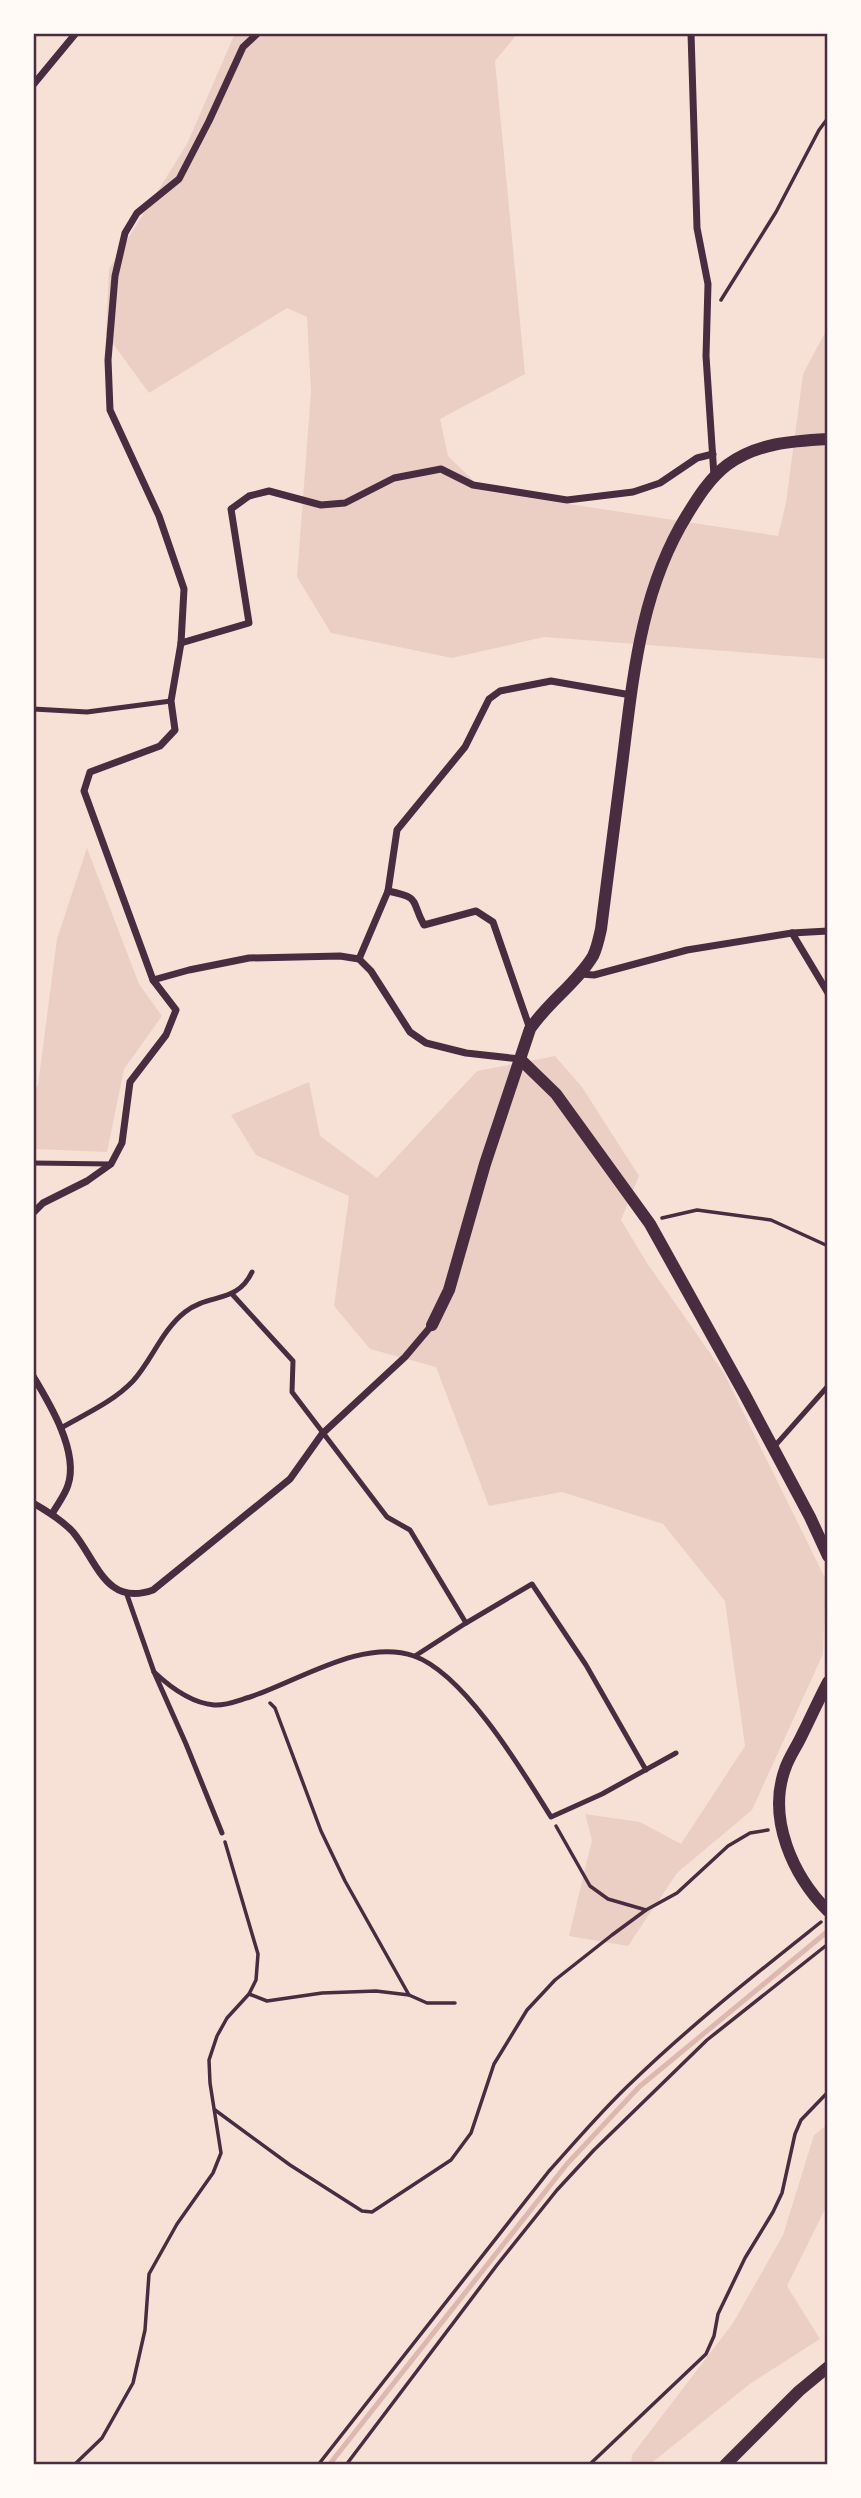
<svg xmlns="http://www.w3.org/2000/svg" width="861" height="2498" font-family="'Open Sans',sans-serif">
<rect width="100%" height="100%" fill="#f7e1d7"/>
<g fill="#ebcfc5">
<path d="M 235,33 L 518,33 L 495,61 L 525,374 L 440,419 L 448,456 L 484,491 L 778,536 L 786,503 L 803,374 L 828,327 L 828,659 L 544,637 L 452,658 L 331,633 L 297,577 L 311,392 L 307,317 L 287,308 L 149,393 L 106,334 L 109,269 L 187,144 Z"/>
<path d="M 87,848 L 139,984 L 162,1016 L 124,1069 L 107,1152 L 33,1149 L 33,1093 L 38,1085 L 57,939 Z"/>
<path d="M 555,1056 L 582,1087 L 639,1176 L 621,1220 L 647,1263 L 724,1373 L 826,1580 L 823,1654 L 752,1810 L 677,1873 L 628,1946 L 569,1936 L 592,1840 L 585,1814 L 640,1822 L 681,1844 L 745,1746 L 725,1601 L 663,1524 L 562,1492 L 489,1506 L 436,1367 L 370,1349 L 334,1306 L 349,1196 L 256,1155 L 231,1115 L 309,1082 L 320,1136 L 377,1178 L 477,1071 Z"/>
<path d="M 828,2124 L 828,2203 L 787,2286 L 820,2339 L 751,2383 L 649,2465 L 631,2465 L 632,2455 L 733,2323 L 783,2235 L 814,2135 Z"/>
</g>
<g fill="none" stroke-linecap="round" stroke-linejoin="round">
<path stroke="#dcb8b0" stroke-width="5" d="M 329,2465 L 567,2164 L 639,2087 L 828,1931"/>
<g stroke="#4a2c40" stroke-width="3.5">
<path d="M 721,300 L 776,212 L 819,130 L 828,118"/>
<path d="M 662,1218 L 697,1210 L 771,1220 L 828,1246"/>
<path d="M 270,1703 L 275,1708 L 321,1831 L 345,1881 L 409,1995"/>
<path d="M 556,1826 L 590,1886 L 608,1899 L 646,1910"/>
<path d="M 249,1994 L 267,2001 L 322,1993 L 376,1991 L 409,1995 L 427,2003 L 455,2003"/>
<path d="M 215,2110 L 290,2165 L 362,2211 L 372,2212 L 451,2160 L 471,2133 L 494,2064 L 527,2010 L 555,1980 L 612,1935 L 646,1910 L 677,1893 L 728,1846 L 750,1833 L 768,1830"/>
<path d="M 74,2465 L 102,2438 L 133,2383 L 145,2330 L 149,2274 L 177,2224 L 213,2173 L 221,2153 L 210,2083 L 209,2060 L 217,2036 L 227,2018 L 249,1994 L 256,1980 L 258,1954 L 225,1842"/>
<path d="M 318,2465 L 549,2171 C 576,2141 603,2109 633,2081 C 692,2024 757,1973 821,1922"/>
<path d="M 346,2465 L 497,2265 L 557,2190 L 594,2150 L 707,2040 L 828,1944"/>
<path d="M 589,2465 L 706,2354 L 714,2336 L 718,2314 L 745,2258 L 773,2212 L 782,2193 L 795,2134 L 801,2120 L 828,2092"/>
</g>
<g stroke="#4a2c40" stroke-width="5">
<path d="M 33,709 L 87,712 L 171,701"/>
<path d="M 33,1163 L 111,1164"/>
<path d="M 232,1294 L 293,1361 L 292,1392 L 387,1517 L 410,1530 L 466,1623"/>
<path d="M 61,1428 C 85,1414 113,1402 133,1381 C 152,1360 162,1330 185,1312 C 209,1293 237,1304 252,1272"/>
<path d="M 773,1448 L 828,1386"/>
<path d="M 127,1595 L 154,1672 L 186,1744 L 222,1833"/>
<path d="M 415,1656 L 466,1623 L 532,1584 L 586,1665 L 646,1770"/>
<path d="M 154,1672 C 170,1687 191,1703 214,1705 C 226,1706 239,1700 250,1697 C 299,1681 362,1638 414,1656 C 465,1674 523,1772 551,1817 L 602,1794 L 676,1753"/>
</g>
<g stroke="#4a2c40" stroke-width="7">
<path d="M 691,33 L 697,228 L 708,284 L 706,356 L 714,476"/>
<path d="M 33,85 L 76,33"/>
<path d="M 181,643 L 249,623 L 231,509 L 249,496 L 269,491 L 321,505 L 345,503 L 394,478 L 441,469 L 473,485 L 567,500 L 633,492 L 660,483 L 697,458 L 713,454"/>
<path d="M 388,891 C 422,898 410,900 424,925 L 476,911 L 493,922 L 530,1029"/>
<path d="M 792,933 L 828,993"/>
<path d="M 359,959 L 388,891 L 397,830 L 465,747 L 489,699 L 500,691 L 551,681 L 631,695"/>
<path d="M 581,974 L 594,975 L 687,950 L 792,933 L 828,931"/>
<path d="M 153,980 L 189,970 L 249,958 L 340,956 L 359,959 L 371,971 L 410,1032 L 426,1043 L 466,1053 L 520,1059"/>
<path d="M 33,1213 L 43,1203 L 87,1181 L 111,1164 L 122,1143 L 130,1082 L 166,1035 L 176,1010 L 153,980 L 84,791 L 90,772 L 160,746 L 175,730 L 171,701 L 181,643 L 184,589 L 159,516 L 110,410 L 108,360 L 115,276 L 125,233 L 137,213 L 179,179 L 209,121 L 243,47 L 258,33"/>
<path d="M 33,1376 C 50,1404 79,1452 68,1485 C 65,1495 57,1505 52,1514"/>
<path d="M 33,1503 C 47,1511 62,1520 73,1532 C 97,1561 106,1607 153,1590 L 290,1479 L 322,1434 L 405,1357 L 432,1325"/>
</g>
<g stroke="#4a2c40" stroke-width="12">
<path d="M 520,1059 L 556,1094 L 650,1224 L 745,1395 L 810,1517 L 828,1556"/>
<path d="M 432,1325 L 449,1290 L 485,1164 L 530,1029 C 548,1002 576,984 593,956 C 597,948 599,938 601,929 C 608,874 615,820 622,765 C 633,678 640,591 687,515 C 698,497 710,478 727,465 C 757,443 792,441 828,439"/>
<path d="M 828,1682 C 819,1699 811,1717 802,1735 C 797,1746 789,1757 785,1769 C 767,1819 793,1876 828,1911"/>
<path d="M 725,2465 L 799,2391 L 828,2367"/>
</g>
</g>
<rect width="861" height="2498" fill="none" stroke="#fffaf5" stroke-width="70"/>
<rect x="35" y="35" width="791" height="2428" fill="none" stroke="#4a2c40" stroke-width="2.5"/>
</svg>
